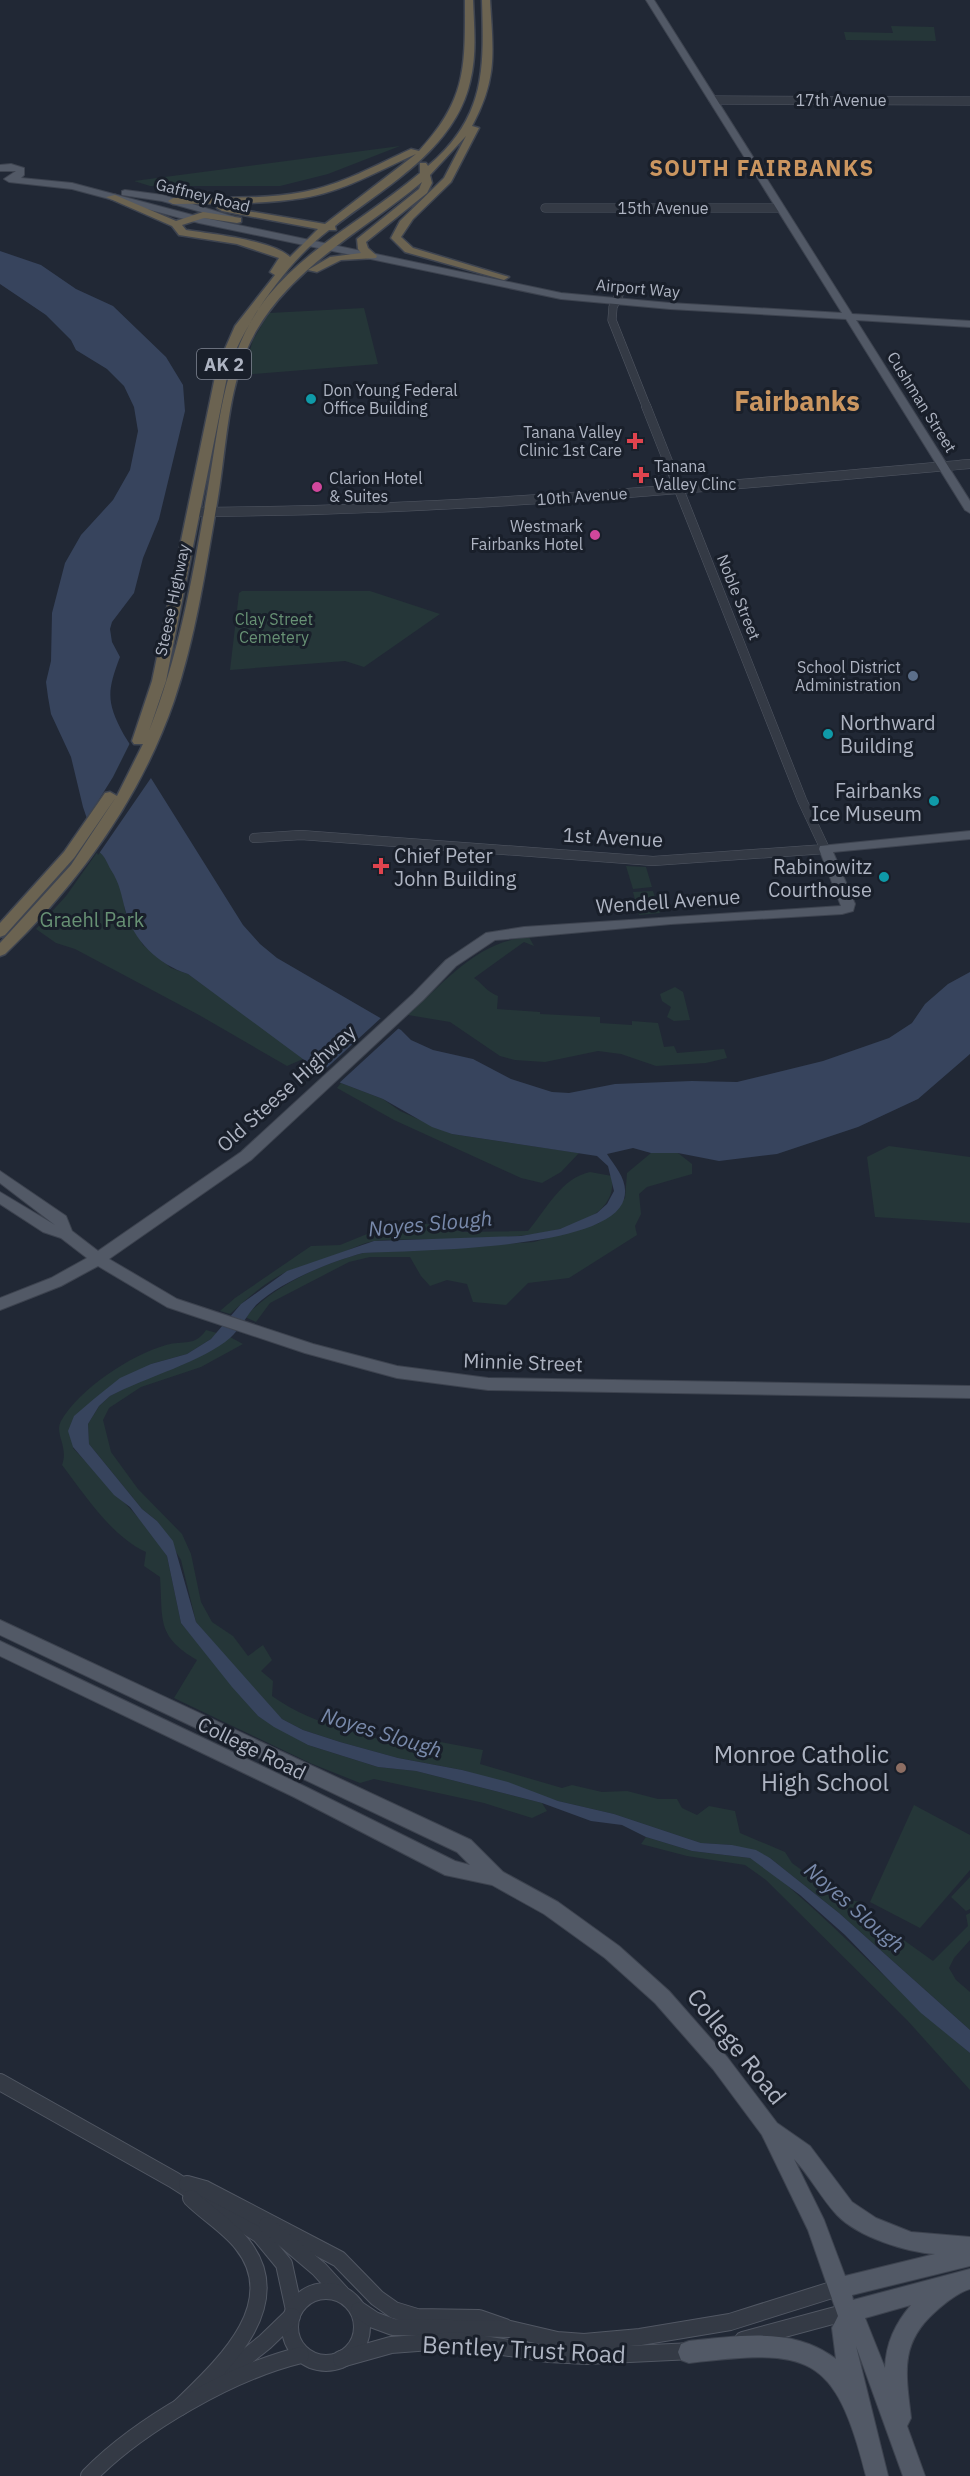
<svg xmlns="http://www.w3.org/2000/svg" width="970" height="2476" font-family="'IBM Plex Sans',sans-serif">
<rect width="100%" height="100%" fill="#212835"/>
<g fill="#253638">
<path d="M 891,26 L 934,27 L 936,41 L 846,40 L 844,32 L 893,33 Z"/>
<path d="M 400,146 L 328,174 L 280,186 L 150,186 L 134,181 Z"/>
<path d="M 364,308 L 378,364 L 242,375 L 253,340 L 269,313 Z"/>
<path d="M 242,591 L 370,591 L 440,614 L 364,667 L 345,661 L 230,670 L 239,593 Z"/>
<path d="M 98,851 L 103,855 L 121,884 L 125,911 L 143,945 L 171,968 L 188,974 L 265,1029 L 303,1059 L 287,1066 L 199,1015 L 75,949 L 56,943 L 36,929 L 66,896 Z"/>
<path d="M 626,866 L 646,867 L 652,887 L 633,889 Z"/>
<path d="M 653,891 L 660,913 L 639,915 L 633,892 Z"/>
<path d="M 529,937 L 534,946 L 524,942 L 474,978 C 483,984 487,992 498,996 L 497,1009 L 540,1012 L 540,1014 L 600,1017 L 600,1023 L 632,1025 L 632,1021 L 658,1023 L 664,1047 L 674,1046 L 677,1053 L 724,1049 L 727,1058 L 706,1063 L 656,1066 L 621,1054 L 598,1051 L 545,1062 L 515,1060 L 500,1056 L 450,1022 L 408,1015 C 445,982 477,941 529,937 Z"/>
<path d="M 675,987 L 683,992 L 690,1020 L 674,1021 L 667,1017 L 671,1007 L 662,1001 L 660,994 Z"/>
<path d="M 341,1083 L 383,1099 L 400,1111 L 452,1134 L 579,1153 L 561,1172 L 542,1183 L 521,1178 L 394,1120 L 337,1088 Z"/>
<path d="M 889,1146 L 970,1157 L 970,1223 L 875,1217 L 867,1157 Z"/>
<path d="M 651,1153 L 678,1153 L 692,1164 L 692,1174 L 647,1187 L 639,1194 L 641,1214 L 635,1226 L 637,1235 L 569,1278 L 528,1283 L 506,1305 L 473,1302 L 467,1284 L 447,1280 L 430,1286 L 421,1276 L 410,1257 L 370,1257 L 349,1262 L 270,1303 L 256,1322 L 245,1317 C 275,1285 321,1264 363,1253 L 534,1242 L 599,1223 L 625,1198 L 627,1173 Z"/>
<path d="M 590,1172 L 612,1176 C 623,1257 424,1234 375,1241 C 364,1242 352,1249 341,1253 C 324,1260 306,1264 289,1271 C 269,1279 246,1299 230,1314 L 220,1311 L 235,1298 L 311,1246 L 340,1245 L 372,1232 L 422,1223 L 464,1232 L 528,1231 C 546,1210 561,1178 590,1172 Z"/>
<path d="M 206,1330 L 217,1333 L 211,1339 L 187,1354 L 151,1364 L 95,1398 L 73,1448 L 151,1531 L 167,1556 L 181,1623 L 258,1716 L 308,1745 L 378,1767 L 416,1771 L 542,1803 L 547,1811 L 532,1818 L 484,1803 L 374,1779 L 360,1783 L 310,1763 L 174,1698 L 197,1660 C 156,1636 163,1620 160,1577 L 144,1566 L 146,1552 C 111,1536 85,1495 62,1465 C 69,1447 54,1434 61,1421 C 79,1389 131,1355 166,1345 C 183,1340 195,1347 206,1330 Z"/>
<path d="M 230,1337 L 243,1344 L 201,1367 L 141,1387 L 109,1408 L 103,1420 L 111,1452 L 138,1489 L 182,1534 L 191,1554 L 201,1602 L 212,1622 L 233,1636 L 248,1656 L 263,1645 L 272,1660 L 261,1671 L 273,1681 L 272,1696 C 315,1727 374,1737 425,1750 L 435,1741 L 483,1750 L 480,1764 L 562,1788 L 572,1785 L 602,1792 L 627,1791 L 658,1799 L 677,1799 L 682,1808 L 697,1815 L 709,1806 L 735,1811 L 740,1833 L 785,1852 L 792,1863 L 825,1887 L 824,1892 L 835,1900 L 840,1898 L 860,1902 L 859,1908 L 933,1961 L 968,1926 L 966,1915 L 970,1913 L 970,1940 L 954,1958 L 949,1968 L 956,1980 L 970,1992 L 970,2030 L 839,1913 L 770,1858 L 732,1845 L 701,1843 L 614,1814 L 558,1801 L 462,1770 L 398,1758 L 340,1742 L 303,1730 L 282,1719 L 269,1708 L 196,1622 L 181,1560 L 157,1521 L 142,1509 L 89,1444 L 88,1424 L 99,1406 L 110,1396 L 136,1382 L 190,1361 Z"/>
<path d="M 914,1805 L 970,1835 L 970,1870 L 920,1928 L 870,1902 Z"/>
<path d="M 646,1837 L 692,1851 L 750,1858 L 765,1867 C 837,1925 898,1994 970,2053 L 970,2090 L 907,2020 L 766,1880 L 745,1865 L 687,1856 L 641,1844 Z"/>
<path d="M 970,1877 L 970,1909 L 966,1911 L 951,1897 Z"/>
</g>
<path fill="#37445d" d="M 0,251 L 41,265 L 76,289 L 113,306 L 166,357 L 183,385 L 185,411 L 159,519 L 143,558 L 134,593 L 112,622 L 110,629 L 112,642 L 120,657 C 107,691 106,702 124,735 L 243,925 L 260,944 L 277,958 L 401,1030 L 411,1040 L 433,1050 L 473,1059 L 511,1079 L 552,1092 L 569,1093 L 615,1084 L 692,1081 L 737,1082 L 823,1061 L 889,1038 L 912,1023 L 925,1004 L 948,984 L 970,972 L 970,1054 L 918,1099 L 858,1127 L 777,1154 L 719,1161 L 678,1153 L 651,1153 L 633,1148 L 607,1154 C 616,1168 629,1181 624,1199 C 610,1251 411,1250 363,1253 C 332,1261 280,1282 256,1305 C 247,1315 240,1329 230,1338 C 204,1361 144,1378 110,1396 L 99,1406 L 88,1424 L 89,1444 L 142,1509 L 157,1521 L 173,1541 L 196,1622 L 282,1719 L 303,1730 L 340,1742 L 398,1758 L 462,1770 L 508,1782 L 558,1801 L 614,1814 L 701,1843 L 732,1845 L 756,1850 L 770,1858 L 839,1913 L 970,2030 L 970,2053 L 921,2013 L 845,1935 L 800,1895 L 750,1858 L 692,1851 L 646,1837 L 622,1825 L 591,1821 L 542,1803 L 416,1771 L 378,1767 L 308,1745 L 274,1727 L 258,1716 L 232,1687 L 181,1623 L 167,1556 L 130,1507 L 114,1495 L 73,1447 L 68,1431 L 74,1416 L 95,1398 L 120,1378 L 151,1364 L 187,1354 L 211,1339 L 241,1304 L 287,1271 L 374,1241 L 521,1236 L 560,1229 L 597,1213 L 607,1204 L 614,1191 L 608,1166 L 597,1156 L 452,1134 L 432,1127 L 383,1099 L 341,1083 L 319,1071 L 188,974 C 158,964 133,941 125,909 C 121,894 120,884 111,870 C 107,863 105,856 98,851 L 83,807 L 71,757 L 51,714 L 48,697 L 46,682 L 51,661 L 52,613 L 65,563 L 81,535 L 113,500 L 130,470 L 138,431 L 134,407 L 124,386 L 107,369 L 76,350 L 71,340 L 46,315 L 0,284 Z"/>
<g fill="#212835">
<path d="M 131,741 L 153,775 L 98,855 L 85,822 L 113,777 Z"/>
<path d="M 382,1017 L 400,1027 L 337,1085 L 319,1075 Z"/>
</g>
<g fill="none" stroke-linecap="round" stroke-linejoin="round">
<defs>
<g id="minor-far2">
<path d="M 713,100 L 970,101"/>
<path d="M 545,208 L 780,208"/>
<path d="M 619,295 L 613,307 L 612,320 L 647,408"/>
</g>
<g id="minor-far1">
<path d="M 194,512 C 454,511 711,487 970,464"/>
<path d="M 254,838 L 301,835 L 653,861 L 825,849 L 802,800 L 646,406"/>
</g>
<g id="minor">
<path d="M 0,2082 L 174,2180 L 260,2235 L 284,2264 L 294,2310"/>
<path d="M 187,2184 L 205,2189 L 339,2259 L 377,2298 L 394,2310 L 417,2317 L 479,2318 L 505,2327"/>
<path d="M 267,2225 L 319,2269 L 341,2293"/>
<circle cx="326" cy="2327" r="36"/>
<path d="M 359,2310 L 374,2320 L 393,2327 L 510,2329 L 557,2340 L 584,2342 L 640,2337 L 730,2322 L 838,2288"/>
<path d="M 743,2340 L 847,2312"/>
<path d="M 341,2359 L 391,2345 L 457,2340 L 549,2354 L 587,2356 L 693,2351"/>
<path d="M 215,2382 L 265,2342 L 292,2316"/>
<path d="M 180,2407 C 220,2368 291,2305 242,2244 C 228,2226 207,2214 191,2198"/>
<path d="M 89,2476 C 139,2425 231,2372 301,2355"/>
</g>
<g id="major">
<path d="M 646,0 L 654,0 L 852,314 L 970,321 L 970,327 L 856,320 L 970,501 L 970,513 L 965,510 L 846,319 L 670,309 L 561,299 L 199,223 L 72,189 L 9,182 L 4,179 L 16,171 L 0,171 L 0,165 L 11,164 L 24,168 L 24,175 L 21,178 L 72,183 L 200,217 L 561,293 L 670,303 L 842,313 Z"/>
<path d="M 125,190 L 163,195 L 235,217 L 230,220 L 162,201 L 122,195 L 122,191 Z"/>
<path d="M 970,831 L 970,839 L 833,852 L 855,904 L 853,911 L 842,914 L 671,924 L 495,940 L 456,966 L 423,1000 L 251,1160 L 109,1259 L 177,1299 L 313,1344 L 397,1366 L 488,1378 L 970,1386 L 970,1398 L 488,1390 L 397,1378 L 305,1353 L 167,1307 L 98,1266 L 61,1286 L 0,1310 L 0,1298 L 51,1278 L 87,1258 L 61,1238 L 43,1232 L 0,1204 L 0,1192 L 55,1225 L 0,1183 L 0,1171 L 66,1216 L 72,1231 L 98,1251 L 241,1152 L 413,994 L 446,960 L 486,933 L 524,927 L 841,906 L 819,849 L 820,846 Z"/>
<path d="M 0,1620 L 471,1840 L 503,1872 L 558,1902 L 619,1946 L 669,1991 L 727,2057 L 777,2123 L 810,2146 L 852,2202 L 876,2218 L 911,2232 L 970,2237 L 970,2266 L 852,2295 L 853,2300 L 970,2269 L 970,2289 C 957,2293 945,2303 935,2312 C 899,2344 906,2374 911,2418 L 907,2426 L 925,2476 L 903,2476 L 856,2346 L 888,2476 L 866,2476 C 835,2352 808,2349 689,2363 L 681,2360 L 678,2352 L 681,2344 L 689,2341 C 740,2336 793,2326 836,2359 L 832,2328 L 838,2316 L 808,2230 L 762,2135 L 713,2069 L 655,2003 L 605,1958 L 544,1914 L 492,1885 L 445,1875 L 294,1797 L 0,1656 L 0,1641 L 306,1787 L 455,1861 L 470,1865 L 457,1852 L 0,1635 ZM 794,2159 C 810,2176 821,2198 837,2215 C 858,2237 906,2252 935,2254 L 845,2276 L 824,2220 ZM 911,2305 C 895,2324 886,2343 885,2368 L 865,2318 Z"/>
</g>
<path id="highway" d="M 465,0 L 473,0 C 474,27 477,55 470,82 C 455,149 385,187 335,226 L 336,230 L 329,230 C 288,261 246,320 229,367 L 166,681 L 149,731 C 180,653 194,570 208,488 C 220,421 224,351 268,296 C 309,246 371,215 420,173 L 420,163 L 426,163 L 428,166 C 486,117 484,69 482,0 L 490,0 C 493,52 498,78 472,126 L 479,128 L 451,182 L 413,219 L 401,237 L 413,248 L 509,277 L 504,280 L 405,252 L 391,238 L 400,221 L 444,178 L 466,136 L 430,175 L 432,183 L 427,193 L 366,242 L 368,248 L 377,256 L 376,258 L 341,260 L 317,272 L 308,270 L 330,257 L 361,253 L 358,249 L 357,239 L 419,189 L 422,182 C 365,230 295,264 256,331 C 226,383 227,451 216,509 C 205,573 195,639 174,701 C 140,799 79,883 5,954 L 0,956 L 0,943 L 71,865 L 116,797 L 74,858 L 5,935 L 0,937 L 0,923 L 64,852 L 105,793 L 110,792 L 117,796 L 143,744 L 134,744 L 132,741 L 152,681 L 217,367 L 235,326 L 275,275 L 270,272 L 279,258 L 237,244 L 179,235 L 172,226 L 106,197 L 115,195 L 176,221 L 203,212 L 241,218 L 241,222 L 237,223 L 204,218 L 182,225 L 186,230 C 212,234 272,240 290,257 L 318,229 L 222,211 L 217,208 L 218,206 L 325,224 L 416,154 C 380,170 343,192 303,198 C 261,205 216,203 173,204 L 168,201 L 173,198 C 216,197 261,200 303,192 C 341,185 376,165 411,149 L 419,151 C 467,99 465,67 465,0 Z"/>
</defs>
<use href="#minor-far2" stroke="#515763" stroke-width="9"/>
<use href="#minor-far1" stroke="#515763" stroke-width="10"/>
<use href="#minor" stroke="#515763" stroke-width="18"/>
<use href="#major" stroke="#3d434f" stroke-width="2"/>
<use href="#highway" stroke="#3e4450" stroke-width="3"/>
<use href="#minor-far2" stroke="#343a45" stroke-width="8"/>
<use href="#minor-far1" stroke="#343a45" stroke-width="9"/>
<use href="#minor" stroke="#343a45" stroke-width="16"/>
<use href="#major" fill="#525966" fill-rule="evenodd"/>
<use href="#highway" fill="#6b6351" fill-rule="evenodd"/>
</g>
<g fill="#0f9aa8" stroke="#191f2a" stroke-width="2">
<circle cx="311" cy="399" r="6"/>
<circle cx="828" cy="734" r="6"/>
<circle cx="934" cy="801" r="6"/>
<circle cx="884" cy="877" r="6"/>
</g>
<g fill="#e0444e" stroke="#191f2a" stroke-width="2">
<path d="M632 432h6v6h6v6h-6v6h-6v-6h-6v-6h6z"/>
<path d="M638 466h6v6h6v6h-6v6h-6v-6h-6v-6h6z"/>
<path d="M378 857h6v6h6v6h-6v6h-6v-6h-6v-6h6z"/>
</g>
<g fill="#d1479c" stroke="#191f2a" stroke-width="2">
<circle cx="317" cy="487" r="6"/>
<circle cx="595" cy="535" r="6"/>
</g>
<circle fill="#5c6f8a" stroke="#191f2a" stroke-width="2" cx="913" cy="676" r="6"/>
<circle fill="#8d6e63" stroke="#191f2a" stroke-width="2" cx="901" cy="1768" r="6"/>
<g text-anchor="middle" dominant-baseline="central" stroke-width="6" stroke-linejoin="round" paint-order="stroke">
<g font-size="16" fill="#aeb4c2" stroke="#191f2a">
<text x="841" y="100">17th Avenue</text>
<text transform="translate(203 195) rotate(14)">Gaffney Road</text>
<text x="663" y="208">15th Avenue</text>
<text transform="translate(638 288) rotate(5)">Airport Way</text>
<text transform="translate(922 402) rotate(58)">Cushman Street</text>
<text transform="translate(582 496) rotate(-4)">10th Avenue</text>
<text transform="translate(739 597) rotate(68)">Noble Street</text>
<text transform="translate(172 600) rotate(-78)">Steese Highway</text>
</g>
<g font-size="16" fill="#aeb4c2" stroke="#191f2a" text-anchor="start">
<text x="323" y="390">Don Young Federal<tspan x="323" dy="18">Office Building</tspan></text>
<text x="622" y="432" text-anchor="end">Tanana Valley<tspan x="622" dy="18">Clinic 1st Care</tspan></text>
<text x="654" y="466">Tanana<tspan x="654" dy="18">Valley Clinc</tspan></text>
<text x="329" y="478">Clarion Hotel<tspan x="329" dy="18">&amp; Suites</tspan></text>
<text x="583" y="526" text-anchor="end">Westmark<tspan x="583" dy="18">Fairbanks Hotel</tspan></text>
<text x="901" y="667" text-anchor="end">School District<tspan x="901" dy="18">Administration</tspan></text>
</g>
<g font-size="16" fill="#679174" stroke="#191f2a">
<text x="274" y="619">Clay Street<tspan x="274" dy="18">Cemetery</tspan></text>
</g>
<rect fill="#191f2a" stroke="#818794" stroke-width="1.5" x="197" y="349" width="54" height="30" rx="4.5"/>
<g font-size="18" font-weight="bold" fill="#aeb4c2">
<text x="224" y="364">AK 2</text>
</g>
<g font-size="20" fill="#aeb4c2" stroke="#191f2a" text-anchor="start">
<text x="840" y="722">Northward<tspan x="840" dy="23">Building</tspan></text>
<text x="922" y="790" text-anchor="end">Fairbanks<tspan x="922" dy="23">Ice Museum</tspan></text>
<text x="394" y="855">Chief Peter<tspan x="394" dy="23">John Building</tspan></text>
<text x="872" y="866" text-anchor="end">Rabinowitz<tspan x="872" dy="23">Courthouse</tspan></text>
</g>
<g font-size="20" fill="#aeb4c2" stroke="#191f2a">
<text transform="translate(613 837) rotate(3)">1st Avenue</text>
<text transform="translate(668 901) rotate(-4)">Wendell Avenue</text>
<text transform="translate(286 1088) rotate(-42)">Old Steese Highway</text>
<text transform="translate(523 1362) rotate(2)">Minnie Street</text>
<text transform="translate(252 1748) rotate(26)">College Road</text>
</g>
<g font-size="20" fill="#679174" stroke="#191f2a">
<text x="92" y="919">Graehl Park</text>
</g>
<g font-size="21" font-style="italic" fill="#7889aa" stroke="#191f2a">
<text transform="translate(430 1223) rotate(-5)">Noyes Slough</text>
<text transform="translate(382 1732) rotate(17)">Noyes Slough</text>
<text transform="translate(855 1907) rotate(41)">Noyes Slough</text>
</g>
<g font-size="22" font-weight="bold" letter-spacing="1.5" fill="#cb9660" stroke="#191f2a">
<text x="762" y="167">SOUTH FAIRBANKS</text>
</g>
<g font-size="24" fill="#aeb4c2" stroke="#191f2a" text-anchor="end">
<text x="889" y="1754">Monroe Catholic<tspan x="889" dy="28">High School</tspan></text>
</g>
<g font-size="24" fill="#aeb4c2" stroke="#191f2a">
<text transform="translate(737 2046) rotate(51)">College Road</text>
<text transform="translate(524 2349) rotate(3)">Bentley Trust Road</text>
</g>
<g font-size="27" font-weight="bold" fill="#cb9660" stroke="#191f2a">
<text x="797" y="400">Fairbanks</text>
</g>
</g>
</svg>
